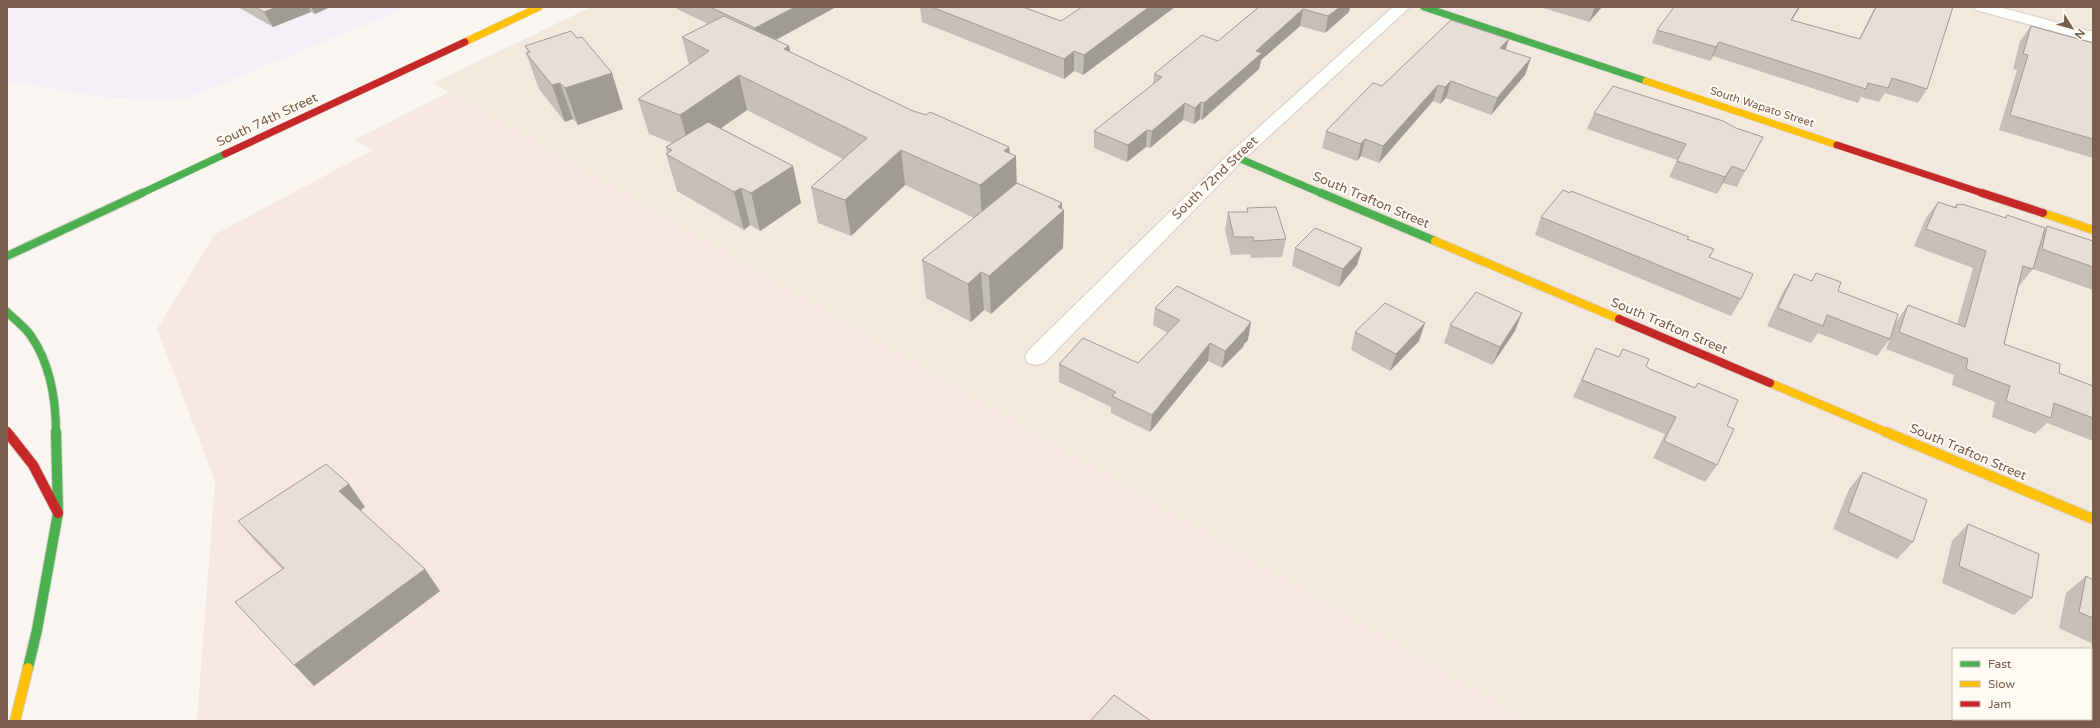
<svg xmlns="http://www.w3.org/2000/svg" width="2100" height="728" font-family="'Varela Round',sans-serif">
<rect width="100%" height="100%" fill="#f9f5f0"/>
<path fill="#f2e8de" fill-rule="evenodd" d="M 591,7 L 2093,7 L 2093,721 L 1526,721 L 433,83 ZM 1953,649 L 2091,649 L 2091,719 L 1953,719 Z"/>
<path fill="#f6e8e1" d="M 449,92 L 1526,721 L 197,721 L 215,481 L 157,329 L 214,235 L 373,150 L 354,140 Z"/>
<path fill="#f6eef6" d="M 7,7 L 408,7 L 181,101 L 99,97 L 7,81 Z"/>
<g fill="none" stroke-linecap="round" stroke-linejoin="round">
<defs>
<g id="street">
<path d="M 1393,7 L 1410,7 L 1242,161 L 1044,363 L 1036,365 L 1028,363 L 1025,357 L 1028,351 L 1230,153 Z"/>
<path d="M 1973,7 L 1999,7 L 2093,32 L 2093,42 L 1976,10 Z"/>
</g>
<g id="fast-far2">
<path d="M 1424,7 L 1646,81"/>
<path d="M 1236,157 L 1323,194"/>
<path d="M 140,194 L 225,154"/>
</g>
<g id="fast-far1">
<path d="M 1321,193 L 1435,241"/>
<path d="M 7,256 L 142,193"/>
<path d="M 7,312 C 15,320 25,327 31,336 C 51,365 56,399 56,433"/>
</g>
<path id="fast" d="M 28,668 L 37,630 L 58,513 L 56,432"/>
<g id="slow-far2">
<path d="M 465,42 L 539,7"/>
<path d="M 1646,81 L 1837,145"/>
</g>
<g id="slow-far1">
<path d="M 2043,213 L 2093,230"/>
<path d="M 1435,241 L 1619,319"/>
<path d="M 1770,383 L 1888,433"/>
</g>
<g id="slow">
<path d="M 1886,432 L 2093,519"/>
<path d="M 15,721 L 28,668"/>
</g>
<g id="jam-far2">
<path d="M 1837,145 L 1985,194"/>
<path d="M 225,154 L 465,42"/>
</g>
<g id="jam-far1">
<path d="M 1982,193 L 2043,213"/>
<path d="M 1619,319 L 1770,383"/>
</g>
<path id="jam" d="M 7,432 L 33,465 L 58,513"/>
</defs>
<use href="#street" stroke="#d7d1cb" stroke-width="2"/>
<use href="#fast-far2" stroke="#d9d2cb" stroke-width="8"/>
<use href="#fast-far1" stroke="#d9d2cb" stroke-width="10"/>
<use href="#fast" stroke="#d9d2cb" stroke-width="12"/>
<use href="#slow-far2" stroke="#d9d2cb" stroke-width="8"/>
<use href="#slow-far1" stroke="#d9d2cb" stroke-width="10"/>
<use href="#slow" stroke="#d9d2cb" stroke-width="12"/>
<use href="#jam-far2" stroke="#d9d2cb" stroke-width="8"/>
<use href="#jam-far1" stroke="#d9d2cb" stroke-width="10"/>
<use href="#jam" stroke="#d9d2cb" stroke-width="12"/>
<use href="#street" fill="#fefefd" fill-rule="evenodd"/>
<use href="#fast-far2" stroke="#4caf50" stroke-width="7"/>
<use href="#fast-far1" stroke="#4caf50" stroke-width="8"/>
<use href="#fast" stroke="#4caf50" stroke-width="10"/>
<use href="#slow-far2" stroke="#ffc107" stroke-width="7"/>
<use href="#slow-far1" stroke="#ffc107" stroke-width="8"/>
<use href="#slow" stroke="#ffc107" stroke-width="10"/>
<use href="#jam-far2" stroke="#c62828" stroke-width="7"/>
<use href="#jam-far1" stroke="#c62828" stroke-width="8"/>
<use href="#jam" stroke="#c62828" stroke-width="10"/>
</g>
<g fill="#c6bfb9">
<path d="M 238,7 L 330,7 L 315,14 L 311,12 L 273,27 Z"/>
<path d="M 677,7 L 836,7 L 776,40 L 789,46 L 790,52 L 913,111 L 1009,147 L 1010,154 L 1016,156 L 1016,183 L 1062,203 L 1062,209 L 1064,210 L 1063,248 L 991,314 L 984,310 L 971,322 L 926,298 L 922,260 L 974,218 L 905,185 L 851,236 L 818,223 L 811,187 L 843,159 L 747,110 L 721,128 L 793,166 L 801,203 L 760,231 L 750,225 L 744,230 L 677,191 L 666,154 L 667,153 L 666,147 L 672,143 L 649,134 L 638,99 L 689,65 L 682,37 L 708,24 L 677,9 Z"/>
<path d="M 920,7 L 1023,7 L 1061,21 L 1175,7 L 1083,75 L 1074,71 L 1064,79 L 922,22 Z"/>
<path d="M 1253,7 L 1350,7 L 1349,12 L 1325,33 L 1300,26 L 1261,60 L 1259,69 L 1202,120 L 1200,119 L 1194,124 L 1183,120 L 1150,148 L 1146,147 L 1127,162 L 1094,148 L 1094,131 L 1153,84 L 1154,74 L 1218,41 L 1257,8 Z"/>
<path d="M 1540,7 L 1602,7 L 1589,22 Z"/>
<path d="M 1800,7 L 1792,20 L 1859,39 L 1875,7 L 1953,7 L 1927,89 L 1918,103 L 1885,93 L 1879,102 L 1861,97 L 1858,103 L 1713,56 L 1710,61 L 1652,43 L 1657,30 Z"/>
<path d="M 2031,26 L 2093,43 L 2093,158 L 1999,130 L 2017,70 L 2013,69 L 2020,41 Z"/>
<path d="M 525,46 L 623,109 L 578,125 L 573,119 L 565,122 L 539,89 L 526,53 L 528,52 Z"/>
<path d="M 1506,50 L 1525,75 L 1491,115 L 1446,98 L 1440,104 L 1433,101 L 1379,163 L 1361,156 L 1357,161 L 1322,148 L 1326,131 L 1382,86 Z"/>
<path d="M 1613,86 L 1745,171 L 1737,187 L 1723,183 L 1717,194 L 1669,177 L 1677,160 L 1587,129 L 1594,113 Z"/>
<path d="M 1938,202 L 1954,207 L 1957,204 L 2004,218 L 2007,215 L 2045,229 L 2047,226 L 2093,241 L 2093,290 L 2033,269 L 2019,286 L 2004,344 L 2059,373 L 2093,386 L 2093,441 L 2047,423 L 2035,434 L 1992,417 L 1995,402 L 1952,385 L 1954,375 L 1886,349 L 1890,339 L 1877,356 L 1818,333 L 1811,343 L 1767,326 L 1783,292 L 1794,274 L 1811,281 L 1816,273 L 1838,291 L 1896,322 L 1908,305 L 1957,324 L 1973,268 L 1914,246 L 1926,218 Z"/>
<path d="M 1247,208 L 1286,239 L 1282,257 L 1251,258 L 1250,254 L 1231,255 L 1225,230 L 1228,212 L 1247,212 Z"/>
<path d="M 1541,217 L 1688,239 L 1714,249 L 1710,257 L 1741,299 L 1731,316 L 1535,235 Z"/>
<path d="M 1295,248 L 1362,248 L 1357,265 L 1339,287 L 1292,266 Z"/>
<path d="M 1155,308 L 1248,340 L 1244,344 L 1243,347 L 1222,368 L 1208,361 L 1150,432 L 1111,413 L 1111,407 L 1059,382 L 1059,364 L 1138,363 L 1168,333 L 1153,325 Z"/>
<path d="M 1450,325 L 1515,331 L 1492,365 L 1444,343 Z"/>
<path d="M 1355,332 L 1419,341 L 1390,371 L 1351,350 Z"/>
<path d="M 1596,348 L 1619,357 L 1623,349 L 1650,369 L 1695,388 L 1698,383 L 1727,426 L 1717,465 L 1705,482 L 1653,458 L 1665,434 L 1573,397 Z"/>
<path d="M 1863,472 L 1913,542 L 1897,559 L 1833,529 L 1849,489 Z"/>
<path d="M 365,507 L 360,510 L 440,591 L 314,686 L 282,569 L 257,543 L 238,521 Z"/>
<path d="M 1968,524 L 2032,598 L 2014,615 L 1942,583 L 1952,541 Z"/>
<path d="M 2086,576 L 2093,580 L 2093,666 L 2091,665 L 2091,653 L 2093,644 L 2059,628 L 2066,593 Z"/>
</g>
<g fill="#a19b96">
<path d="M 277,7 L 309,7 L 311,12 L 273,27 L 264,12 Z"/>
<path d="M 311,7 L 330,7 L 315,14 Z"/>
<path d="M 795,7 L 836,7 L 759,49 L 755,28 Z"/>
<path d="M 1149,7 L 1175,7 L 1083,75 L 1084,55 Z"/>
<path d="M 1340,7 L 1350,7 L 1349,12 L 1325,33 L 1328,16 Z"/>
<path d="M 1595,7 L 1602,7 L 1589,22 Z"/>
<path d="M 1799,7 L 1800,7 L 1784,33 L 1791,20 Z"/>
<path d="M 1303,9 L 1300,26 L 1261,60 L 1259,69 L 1202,120 L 1204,103 L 1256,51 Z"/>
<path d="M 1509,39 L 1504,55 L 1500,48 Z"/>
<path d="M 1719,42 L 1713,56 L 1710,61 L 1716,47 Z"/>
<path d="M 789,46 L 795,80 L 784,49 Z"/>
<path d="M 1074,51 L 1074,71 L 1064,79 L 1064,59 Z"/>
<path d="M 1531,58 L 1525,75 L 1491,115 L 1497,98 Z"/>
<path d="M 612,73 L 623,109 L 578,125 L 565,88 Z"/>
<path d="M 739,75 L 747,110 L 690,150 L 680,115 Z"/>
<path d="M 1451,81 L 1446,98 L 1440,104 L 1445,87 Z"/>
<path d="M 560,83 L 573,119 L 565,122 L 552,85 Z"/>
<path d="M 1438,85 L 1433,101 L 1379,163 L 1383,146 Z"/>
<path d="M 1201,102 L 1200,119 L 1194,124 L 1195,108 Z"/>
<path d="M 1185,103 L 1183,120 L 1150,148 L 1152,131 Z"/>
<path d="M 1147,130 L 1146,147 L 1127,162 L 1128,145 Z"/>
<path d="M 1365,139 L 1361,156 L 1357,161 L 1361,144 Z"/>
<path d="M 1009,147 L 1010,161 L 1016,156 L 1017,192 L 982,221 L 980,185 L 1004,151 Z"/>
<path d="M 901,150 L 905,185 L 851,236 L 845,200 Z"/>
<path d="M 793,166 L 801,203 L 760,231 L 751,193 Z"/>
<path d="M 1732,166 L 1723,183 L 1717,194 L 1725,177 Z"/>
<path d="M 741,188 L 750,225 L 744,230 L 734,192 Z"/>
<path d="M 1062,203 L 1062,211 L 1064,210 L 1063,248 L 991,314 L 989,276 Z"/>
<path d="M 1362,248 L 1357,265 L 1339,287 L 1343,269 Z"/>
<path d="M 981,272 L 984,310 L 971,322 L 968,284 Z"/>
<path d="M 1522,313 L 1515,331 L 1492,365 L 1500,347 Z"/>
<path d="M 1251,322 L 1248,340 L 1244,344 L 1243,347 L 1222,368 L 1225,351 Z"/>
<path d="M 1425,323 L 1419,341 L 1390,371 L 1396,354 Z"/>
<path d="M 1210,343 L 1208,361 L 1150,432 L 1152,415 Z"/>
<path d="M 349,484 L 365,507 L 356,513 L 339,491 Z"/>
<path d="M 425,569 L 440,591 L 314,686 L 294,665 Z"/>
</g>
<g fill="#e6ded7" stroke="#a19b96">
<path d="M 255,7 L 277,7 L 264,12 Z"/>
<path d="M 710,7 L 795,7 L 755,28 Z"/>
<path d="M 932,7 L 1023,7 L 1061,21 L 1082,7 L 1149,7 L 1084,55 L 1074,51 L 1064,59 Z"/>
<path d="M 1259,7 L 1340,7 L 1328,16 L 1303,9 L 1256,51 L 1262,53 L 1204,103 L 1201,102 L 1195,108 L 1185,103 L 1152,131 L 1147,130 L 1128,145 L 1094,131 L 1162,77 L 1154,74 L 1202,35 L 1218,41 Z"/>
<path d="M 1674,7 L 1799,7 L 1791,20 L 1860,39 L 1876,7 L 1953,7 L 1927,89 L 1892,78 L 1888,88 L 1868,83 L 1866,89 L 1719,42 L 1716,47 L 1657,30 Z"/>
<path d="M 724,16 L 789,46 L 784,49 L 913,111 L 926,115 L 930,112 L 1009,147 L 1004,151 L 1016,156 L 980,185 L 901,150 L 845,200 L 811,187 L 867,138 L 739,75 L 680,115 L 638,99 L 709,51 L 682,37 Z"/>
<path d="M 1451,20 L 1509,39 L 1500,48 L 1531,58 L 1497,98 L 1451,81 L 1445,87 L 1438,85 L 1383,146 L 1365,139 L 1361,144 L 1326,131 L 1373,83 L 1382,86 Z"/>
<path d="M 2031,26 L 2093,43 L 2093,139 L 2010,115 L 2028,55 L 2023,54 Z"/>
<path d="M 571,31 L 577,38 L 582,37 L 612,73 L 565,88 L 560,83 L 552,85 L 526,53 L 530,52 L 525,46 Z"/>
<path d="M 1613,86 L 1723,121 L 1736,128 L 1763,137 L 1745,171 L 1732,166 L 1725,177 L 1677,161 L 1686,144 L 1594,113 Z"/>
<path d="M 708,122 L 793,166 L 751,193 L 741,188 L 734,192 L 666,154 L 672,150 L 666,147 Z"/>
<path d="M 1017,183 L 1062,203 L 1058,207 L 1064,210 L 989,276 L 981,272 L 968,284 L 922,260 Z"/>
<path d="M 1563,190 L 1570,193 L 1571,191 L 1689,237 L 1687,239 L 1714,249 L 1709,257 L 1753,274 L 1741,299 L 1541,217 Z"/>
<path d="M 1938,202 L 1956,208 L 1957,204 L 1961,205 L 1962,204 L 2006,218 L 2007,215 L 2045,228 L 2033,269 L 2023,266 L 2004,344 L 2060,364 L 2059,373 L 2093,386 L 2093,418 L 2054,403 L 2051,418 L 2006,401 L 2010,386 L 1966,369 L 1968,359 L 1899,332 L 1908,305 L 1965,327 L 1986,251 L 1926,229 Z"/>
<path d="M 1276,207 L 1286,239 L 1254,241 L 1253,237 L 1234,237 L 1228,212 L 1248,212 L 1247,208 Z"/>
<path d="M 2047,226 L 2093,241 L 2093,267 L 2042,249 Z"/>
<path d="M 1315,228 L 1362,248 L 1343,269 L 1295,248 Z"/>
<path d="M 1816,273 L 1841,282 L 1838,291 L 1898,314 L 1890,339 L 1827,315 L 1823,326 L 1778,308 L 1794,274 L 1812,281 Z"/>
<path d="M 1177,286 L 1251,322 L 1245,329 L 1246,329 L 1225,351 L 1210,343 L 1152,415 L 1112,396 L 1116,392 L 1059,364 L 1083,338 L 1138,363 L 1180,320 L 1155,308 Z"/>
<path d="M 1476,292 L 1522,313 L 1500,347 L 1450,325 Z"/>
<path d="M 1385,303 L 1425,323 L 1396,354 L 1355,332 Z"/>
<path d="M 1596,348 L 1619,357 L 1623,349 L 1649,359 L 1646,366 L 1650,369 L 1695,388 L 1698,383 L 1738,400 L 1727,426 L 1734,429 L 1717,465 L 1664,441 L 1676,417 L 1582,380 Z"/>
<path d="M 326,464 L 349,484 L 339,491 L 425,569 L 294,665 L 235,602 L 284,568 L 238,521 Z"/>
<path d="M 1863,472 L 1927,500 L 1913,542 L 1848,512 Z"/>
<path d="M 1968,524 L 2039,554 L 2032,598 L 1959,566 Z"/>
<path d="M 2086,576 L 2093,580 L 2093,618 L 2079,612 Z"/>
<path d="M 1114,695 L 1151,721 L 1090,721 Z"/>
</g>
<g text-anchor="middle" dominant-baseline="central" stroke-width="4" stroke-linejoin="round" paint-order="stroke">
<g font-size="11" fill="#7a5c4d" stroke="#fffaf3">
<text transform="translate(1762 107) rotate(18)">South Wapato Street</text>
</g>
<g font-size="13" fill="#7a5c4d" stroke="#fffaf3">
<text transform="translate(267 120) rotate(-25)">South 74th Street</text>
<text transform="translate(1215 178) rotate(-44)">South 72nd Street</text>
<text transform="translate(1371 200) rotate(23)">South Trafton Street</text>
<text transform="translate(1669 326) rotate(23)">South Trafton Street</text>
<text transform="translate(1968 452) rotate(23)">South Trafton Street</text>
</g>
</g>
<rect width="2100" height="728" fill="none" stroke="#7a5c4d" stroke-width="16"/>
<rect x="1952" y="648" width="140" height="72" fill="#fffaf3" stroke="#cabbb1"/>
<rect x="1960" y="661" width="20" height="6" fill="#4caf50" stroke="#cabbb1"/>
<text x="1988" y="668" font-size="12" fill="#7a5c4d">Fast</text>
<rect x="1960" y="681" width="20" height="6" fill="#ffc107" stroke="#cabbb1"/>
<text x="1988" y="688" font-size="12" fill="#7a5c4d">Slow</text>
<rect x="1960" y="701" width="20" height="6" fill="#c62828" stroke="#cabbb1"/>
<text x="1988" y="708" font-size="12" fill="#7a5c4d">Jam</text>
<g transform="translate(2072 28) rotate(127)" stroke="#fffaf3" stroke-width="3" paint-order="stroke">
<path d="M0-3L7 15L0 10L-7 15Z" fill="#7a5c4d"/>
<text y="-6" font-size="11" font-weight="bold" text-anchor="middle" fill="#7a5c4d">N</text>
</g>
</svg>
